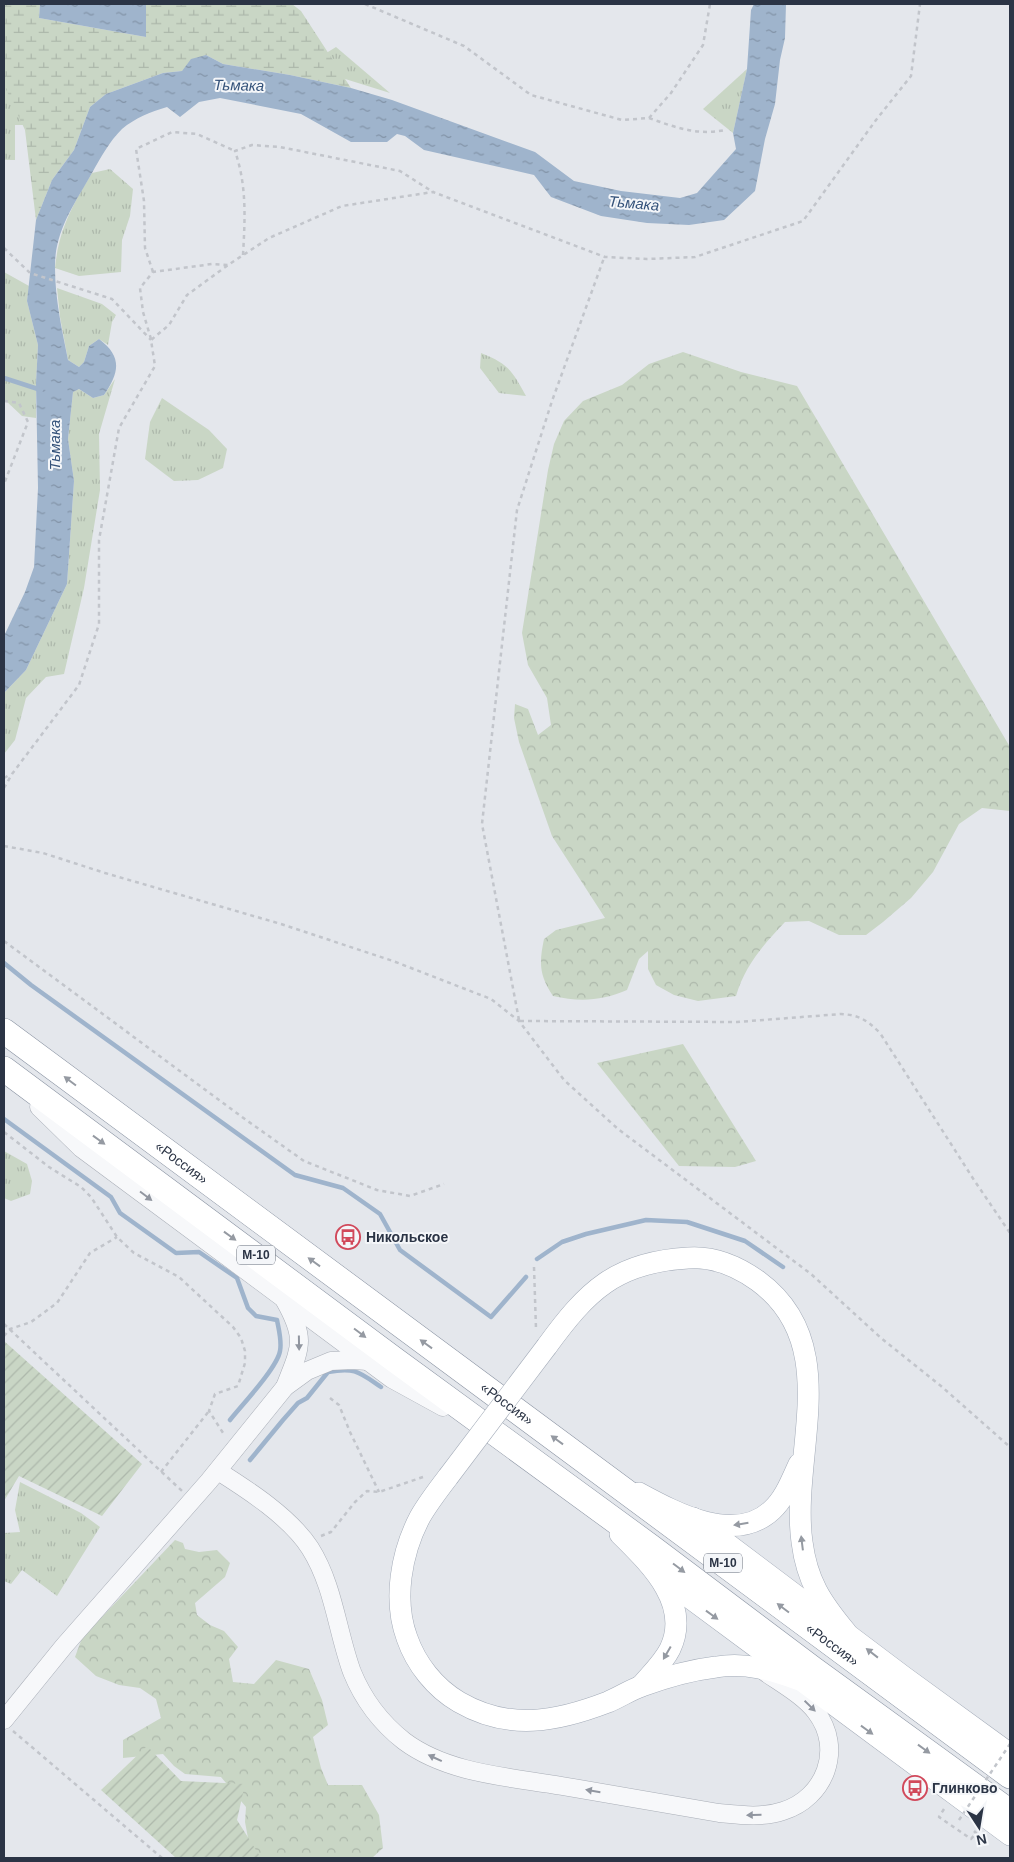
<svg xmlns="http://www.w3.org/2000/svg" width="1014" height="1862" font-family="Arial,sans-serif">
<defs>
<pattern id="grass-tufts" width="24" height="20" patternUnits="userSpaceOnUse" patternTransform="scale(1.25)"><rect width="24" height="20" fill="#c9d6c5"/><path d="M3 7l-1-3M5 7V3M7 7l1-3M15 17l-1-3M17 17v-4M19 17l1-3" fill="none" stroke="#adb8ab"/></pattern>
<pattern id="forest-crowns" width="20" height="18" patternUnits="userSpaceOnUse" patternTransform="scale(1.25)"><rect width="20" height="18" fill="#c9d6c5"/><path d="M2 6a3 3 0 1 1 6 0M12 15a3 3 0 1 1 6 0" fill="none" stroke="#adb8ab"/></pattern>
<pattern id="wetland-marsh" width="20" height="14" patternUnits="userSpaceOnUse" patternTransform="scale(1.25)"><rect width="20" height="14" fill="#c9d6c5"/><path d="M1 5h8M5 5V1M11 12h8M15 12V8" fill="none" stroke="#adb8ab"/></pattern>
<pattern id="garden-furrows" width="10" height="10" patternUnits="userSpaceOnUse" patternTransform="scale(1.25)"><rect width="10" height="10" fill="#c9d6c5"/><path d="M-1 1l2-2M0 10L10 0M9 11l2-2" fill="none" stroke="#adb8ab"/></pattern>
<pattern id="water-ripples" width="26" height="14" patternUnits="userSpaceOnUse" patternTransform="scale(1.25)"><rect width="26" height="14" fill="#9fb4cc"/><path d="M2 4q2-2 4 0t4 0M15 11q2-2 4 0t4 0" fill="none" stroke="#8293a7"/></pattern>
</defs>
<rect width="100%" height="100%" fill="#e4e7ec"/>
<g fill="url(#grass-tufts)">
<path d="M 336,47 L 390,93 L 326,73 L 323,55 Z"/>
<path d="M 4,51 L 32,125 L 15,125 L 15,160 L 4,160 Z"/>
<path d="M 747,69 L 733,133 L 703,109 Z"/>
<path d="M 110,169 L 133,189 L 130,216 L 122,240 L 121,272 L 79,276 L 55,268 C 59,229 72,206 92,173 Z"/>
<path d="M 4,272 L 29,286 L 27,301 L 38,345 L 36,383 L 36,418 L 22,416 L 4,399 Z"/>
<path d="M 57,288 L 102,304 L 116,315 L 112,322 L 108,345 L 99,339 L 89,346 L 84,362 L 79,367 L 68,360 L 60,317 Z"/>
<path d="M 481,353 C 509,364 512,371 526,396 L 499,393 L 480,368 Z"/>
<path d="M 115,379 L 99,434 L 100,490 L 84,588 L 64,674 L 46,677 L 26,698 L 15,740 L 4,754 L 4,693 L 26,670 L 67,584 L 74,481 L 68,439 L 73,392 L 79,389 L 93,398 L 104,395 Z"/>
<path d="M 162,398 L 209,430 L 227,449 L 223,468 L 198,480 L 174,481 L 145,459 L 150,422 Z"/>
<path d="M 4,1151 L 27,1164 L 32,1181 L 30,1194 L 11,1201 L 4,1198 Z"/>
<path d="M 20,1482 L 81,1513 L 100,1527 L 57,1596 L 22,1570 L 11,1584 L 4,1581 L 4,1533 L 20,1532 L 15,1510 Z"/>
</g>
<g fill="url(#forest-crowns)">
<path d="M 683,352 L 741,372 L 797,386 L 1010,747 L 1010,811 L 982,808 L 959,824 L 933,872 L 911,898 L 883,922 L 866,935 L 839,935 L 809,921 L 785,922 C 763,945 745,966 736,996 L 698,1001 L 674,995 L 656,985 L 648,969 L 648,951 L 639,959 L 627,990 C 602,1001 579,1002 553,996 C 539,975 539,963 544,939 L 556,930 L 605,918 L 552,836 L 519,742 L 514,718 L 515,704 L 528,709 L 538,735 L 551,725 L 547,698 L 528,665 L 522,633 L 548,470 L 554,444 L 564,421 L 583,401 L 622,385 L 649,364 Z"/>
<path d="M 683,1044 L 756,1161 L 735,1167 L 679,1166 L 597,1063 Z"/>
<path d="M 175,1540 L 183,1543 L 185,1549 L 199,1552 L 217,1550 L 230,1563 L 225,1577 L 195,1603 L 197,1615 L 210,1625 L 224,1631 L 238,1647 L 229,1659 L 233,1682 L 254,1684 L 276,1660 L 309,1669 L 322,1700 L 328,1725 L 313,1737 L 321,1768 L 328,1785 L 362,1785 L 379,1815 L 383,1848 L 372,1858 L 258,1858 L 251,1854 L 245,1822 L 246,1807 L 221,1777 L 185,1774 L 174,1766 L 163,1754 L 123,1758 L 123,1740 L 161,1718 L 156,1699 L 140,1688 L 119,1685 L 96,1676 L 75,1657 L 82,1638 Z"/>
</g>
<path fill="url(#wetland-marsh)" d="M 4,4 L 40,4 L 39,18 L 146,37 L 146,4 L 292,4 L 301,11 L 351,88 L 290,75 L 223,64 L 206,55 L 182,71 L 163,73 L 106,94 L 90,107 L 74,150 L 52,180 L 36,220 L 25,130 L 4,85 Z"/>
<g fill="url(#garden-furrows)">
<path d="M 4,1341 L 142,1464 L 102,1516 L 19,1476 L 4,1501 Z"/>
<path d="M 147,1746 L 181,1781 L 245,1784 L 237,1820 L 261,1858 L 176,1858 L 101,1790 Z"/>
</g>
<g fill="url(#water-ripples)">
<path d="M 40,4 L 146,4 L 146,37 L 39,18 Z"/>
<path d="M 754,4 L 786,4 L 785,38 L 780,60 L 775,104 L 765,139 L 755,191 L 724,220 L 689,225 L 647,223 L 601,216 L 551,197 L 534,175 L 424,150 L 405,136 L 397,134 L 387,142 L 351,142 L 301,114 L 220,98 L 199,102 L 180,117 L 167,107 C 150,112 135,118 122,129 C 109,142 101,157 92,173 C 75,203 54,232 55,268 C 55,299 62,330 68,360 L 79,367 L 84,362 L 89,346 L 99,339 C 123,357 119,373 104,395 L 93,398 L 79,389 L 73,392 L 68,439 L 74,481 L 67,584 L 26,670 L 4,693 L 4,636 L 25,592 L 34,567 L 38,488 L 36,383 L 38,345 L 27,301 L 36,220 L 52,180 L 74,150 L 90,107 L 106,94 L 163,73 L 182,71 L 191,59 L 206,55 L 223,64 L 290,75 L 351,88 L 392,100 L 535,152 L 574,181 L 621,191 L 680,198 L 697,193 L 736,149 L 733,133 L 747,69 L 751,10 Z"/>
</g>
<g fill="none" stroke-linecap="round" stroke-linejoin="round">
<g stroke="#9fb4cc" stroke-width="4.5">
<path d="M 4,378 L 41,390"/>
<path d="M 4,963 L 31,985 L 295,1175 L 343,1188 L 380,1214 L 400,1250 L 491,1317 L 526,1277"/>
<path d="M 4,1119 L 111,1197 L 120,1213 L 176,1253 L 199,1252 L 237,1278 L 248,1308 L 256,1316 L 277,1320 C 279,1331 282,1341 280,1351 C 277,1368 242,1405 230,1420"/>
<path d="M 537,1259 L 562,1242 L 586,1234 L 646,1220 L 687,1222 L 745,1241 L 783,1267"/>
<path d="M 250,1460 L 283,1420 L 298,1403 L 307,1398 L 328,1372 C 355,1367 359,1372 381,1387"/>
</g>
<defs>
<g id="minor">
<path d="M 39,1107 L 81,1148 L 392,1379 L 443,1407"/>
<path d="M 285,1387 C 300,1348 307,1340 285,1301"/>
<path d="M 218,1471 C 248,1490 290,1517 310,1548 C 334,1586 337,1631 352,1672 C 363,1699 381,1723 404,1741 C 448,1774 510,1777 562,1786 C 614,1795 666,1804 719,1813 C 740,1815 762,1818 783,1811 C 825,1798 844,1749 816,1712 C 804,1696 782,1684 765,1672"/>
<path d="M 4,1720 L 64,1646 L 209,1481 L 285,1387 L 307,1371 L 331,1361 L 353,1360 L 368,1361"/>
</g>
<g id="major">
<path d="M 547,1346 C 587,1291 616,1262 688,1258 C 714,1256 737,1266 758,1281 C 845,1345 790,1454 802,1542 C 807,1581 821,1602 846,1632"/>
<path d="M 448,1477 C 438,1490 428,1503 420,1517 C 401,1553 393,1600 407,1638 C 416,1664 435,1688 459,1702 C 509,1731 556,1722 608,1702 C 620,1697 630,1690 642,1686 C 666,1677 691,1670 716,1667 C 746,1662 772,1670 800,1680"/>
<path d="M 639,1493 C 676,1513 735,1545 772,1510 C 785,1498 791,1481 799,1464"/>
<path d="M 693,1518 L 904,1677 L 1010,1754"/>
<path d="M 620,1534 C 649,1563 692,1603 670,1649 C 663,1663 651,1674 641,1686"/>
<path d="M 659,1575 L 1010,1835"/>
</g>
<g id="highway">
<path id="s1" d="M 4,1031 L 1010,1776"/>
<path d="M 4,1069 L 395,1360 L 651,1547 L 813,1669 L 1010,1812"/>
</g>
</defs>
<use href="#minor" stroke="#a9aeb7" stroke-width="19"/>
<use href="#major" stroke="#a3abb8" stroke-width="22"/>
<use href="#highway" stroke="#8b94a3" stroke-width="26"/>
<g stroke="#c2c5cb" stroke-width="2.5" stroke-dasharray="4 4" stroke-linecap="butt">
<path d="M 365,4 L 464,46 L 531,95 L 622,120 L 649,118 L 671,93 L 703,45 L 710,4"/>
<path d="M 649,118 C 674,127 698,136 725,130"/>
<path d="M 4,248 L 30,273 L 112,299 L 151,340"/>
<path d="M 243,255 C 245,219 247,186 235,151 L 252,145 L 280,147 L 400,171 L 433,192"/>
<path d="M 153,272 L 145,248 L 144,201 L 136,149 L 172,132 L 197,134 L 235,151"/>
<path d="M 151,339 L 143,312 L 140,288 L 153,272 L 212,264 L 228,265"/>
<path d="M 4,401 L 19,403 L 28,422 L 4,484"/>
<path d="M 4,778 L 11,774"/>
<path d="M 4,788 L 12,774 L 79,685 L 99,624 L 99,540 L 119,428 L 155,366 L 151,340 L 169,325 L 187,295 L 228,265 L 269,238 L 342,206 L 433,192 L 605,257 L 647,259 L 695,257 L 803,221 L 876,120 L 911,76 L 920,4"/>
<path d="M 4,846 L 43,853 L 105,873 L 281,924 L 393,961 L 491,999 L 519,1021 L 564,1080 L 618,1129 L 811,1274 L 881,1338 L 941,1386 L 1010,1447"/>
<path d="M 4,941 L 242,1117 L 304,1161 L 377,1190 L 410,1196 L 444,1184"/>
<path d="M 519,1020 L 482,824 L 517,510 L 552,401 L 604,258"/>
<path d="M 520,1021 L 737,1022 L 841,1014 C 859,1015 867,1020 880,1033 L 974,1180 L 1010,1233"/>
<path d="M 4,1132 L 49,1167 L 81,1187 L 91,1197 L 117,1237 L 134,1253 L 179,1277 L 233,1327 L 241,1338 L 245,1351 L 245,1363 L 238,1386 L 215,1394 L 209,1411 L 225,1436"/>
<path d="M 534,1267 L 536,1329"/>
<path d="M 4,1324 L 182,1491"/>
<path d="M 4,1336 L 10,1329 L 31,1322 L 57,1303 L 90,1253 L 117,1237"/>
<path d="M 330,1398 L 339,1405 L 350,1432 L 379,1492"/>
<path d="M 161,1472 L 209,1411"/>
<path d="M 321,1536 L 331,1532 L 355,1502 L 367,1491 L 379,1492 L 426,1476"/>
<path d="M 13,1731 L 162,1858"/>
<path d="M 944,1809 L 939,1817 L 971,1839 L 976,1833 L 974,1831"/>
</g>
<use href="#minor" stroke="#f7f8fa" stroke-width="18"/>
<use href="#major" stroke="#fff" stroke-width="21"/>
<use href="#highway" stroke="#fff" stroke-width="25"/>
<defs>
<path id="major-bridge" d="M 448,1477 L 547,1346"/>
</defs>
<use href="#major-bridge" stroke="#a3abb8" stroke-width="22" stroke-linecap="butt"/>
<path stroke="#c2c5cb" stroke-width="2.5" stroke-dasharray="4 4" stroke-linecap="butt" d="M 959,1820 L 1010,1744"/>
<use href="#major-bridge" stroke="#fff" stroke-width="21"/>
</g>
<defs><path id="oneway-solid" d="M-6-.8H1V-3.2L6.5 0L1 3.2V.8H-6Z" transform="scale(1.25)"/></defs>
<g fill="#959aa2">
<use href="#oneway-solid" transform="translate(70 1081) rotate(-143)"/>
<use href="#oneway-solid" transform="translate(99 1140) rotate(36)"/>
<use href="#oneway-solid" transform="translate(230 1236) rotate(36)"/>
<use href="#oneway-solid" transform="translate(314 1262) rotate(-144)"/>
<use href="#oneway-solid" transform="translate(360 1333) rotate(37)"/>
<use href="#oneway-solid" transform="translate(426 1344) rotate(-144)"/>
<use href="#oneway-solid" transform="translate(557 1440) rotate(-144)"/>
<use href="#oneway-solid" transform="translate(741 1524) rotate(171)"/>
<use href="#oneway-solid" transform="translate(802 1543) rotate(-97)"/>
<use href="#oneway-solid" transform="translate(679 1568) rotate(37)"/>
<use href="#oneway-solid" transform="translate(783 1608) rotate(-143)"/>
<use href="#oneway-solid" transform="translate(712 1615) rotate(36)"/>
<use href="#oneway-solid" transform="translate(667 1653) rotate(120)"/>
<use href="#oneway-solid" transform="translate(872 1653) rotate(-142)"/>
<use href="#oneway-solid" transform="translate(867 1730) rotate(36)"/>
<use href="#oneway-solid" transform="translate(924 1749) rotate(36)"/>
</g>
<g fill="#9196a0">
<use href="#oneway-solid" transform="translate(146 1196) rotate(37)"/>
<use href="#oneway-solid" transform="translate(299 1343) rotate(89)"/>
<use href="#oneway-solid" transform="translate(810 1706) rotate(44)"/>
<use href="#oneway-solid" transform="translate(435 1758) rotate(-155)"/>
<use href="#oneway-solid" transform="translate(593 1791) rotate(-170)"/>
<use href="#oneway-solid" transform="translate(754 1815) rotate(179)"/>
</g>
<defs>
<symbol id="bus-ring" viewBox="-11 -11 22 22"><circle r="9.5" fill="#f4f6f9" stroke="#d1495b" stroke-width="1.5"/><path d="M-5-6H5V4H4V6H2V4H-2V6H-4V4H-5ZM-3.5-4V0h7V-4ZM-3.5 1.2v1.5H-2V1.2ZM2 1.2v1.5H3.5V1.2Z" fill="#d1495b"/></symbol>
</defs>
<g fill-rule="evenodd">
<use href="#bus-ring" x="334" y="1223" width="28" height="28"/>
<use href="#bus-ring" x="901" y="1774" width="28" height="28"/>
</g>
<g text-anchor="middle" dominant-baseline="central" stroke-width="4" stroke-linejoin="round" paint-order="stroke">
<g fill="#f4f6f9" stroke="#676e7b" stroke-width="1">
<rect x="237" y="1245.5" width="38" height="19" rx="4"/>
<rect x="704" y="1553.5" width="38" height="19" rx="4"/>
</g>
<g font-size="12" font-weight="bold" fill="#2b3445">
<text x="256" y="1255">М-10</text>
<text x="723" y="1563">М-10</text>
</g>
<g font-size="14" fill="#2b3445" stroke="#f4f6f9">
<text stroke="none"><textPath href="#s1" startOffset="221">«Россия»</textPath></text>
<text stroke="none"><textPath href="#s1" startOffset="626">«Россия»</textPath></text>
<text stroke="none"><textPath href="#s1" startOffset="1031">«Россия»</textPath></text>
</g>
<g font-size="14" font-weight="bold" fill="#2b3445" stroke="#f4f6f9" text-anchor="start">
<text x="366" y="1237">Никольское</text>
<text x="932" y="1788">Глинково</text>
</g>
<g font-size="15" font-style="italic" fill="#34527a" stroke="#f4f6f9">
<text transform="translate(239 85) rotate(1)">Тьмака</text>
<text transform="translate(634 203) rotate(5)">Тьмака</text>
<text transform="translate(54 445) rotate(-90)">Тьмака</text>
</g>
</g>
<rect width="1014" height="1862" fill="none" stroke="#2b3445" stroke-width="10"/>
<g transform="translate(979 1827) rotate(168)" stroke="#f4f6f9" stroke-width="4" paint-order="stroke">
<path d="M0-4L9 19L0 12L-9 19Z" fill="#2b3445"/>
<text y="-8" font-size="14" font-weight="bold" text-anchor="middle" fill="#2b3445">N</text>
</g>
</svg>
